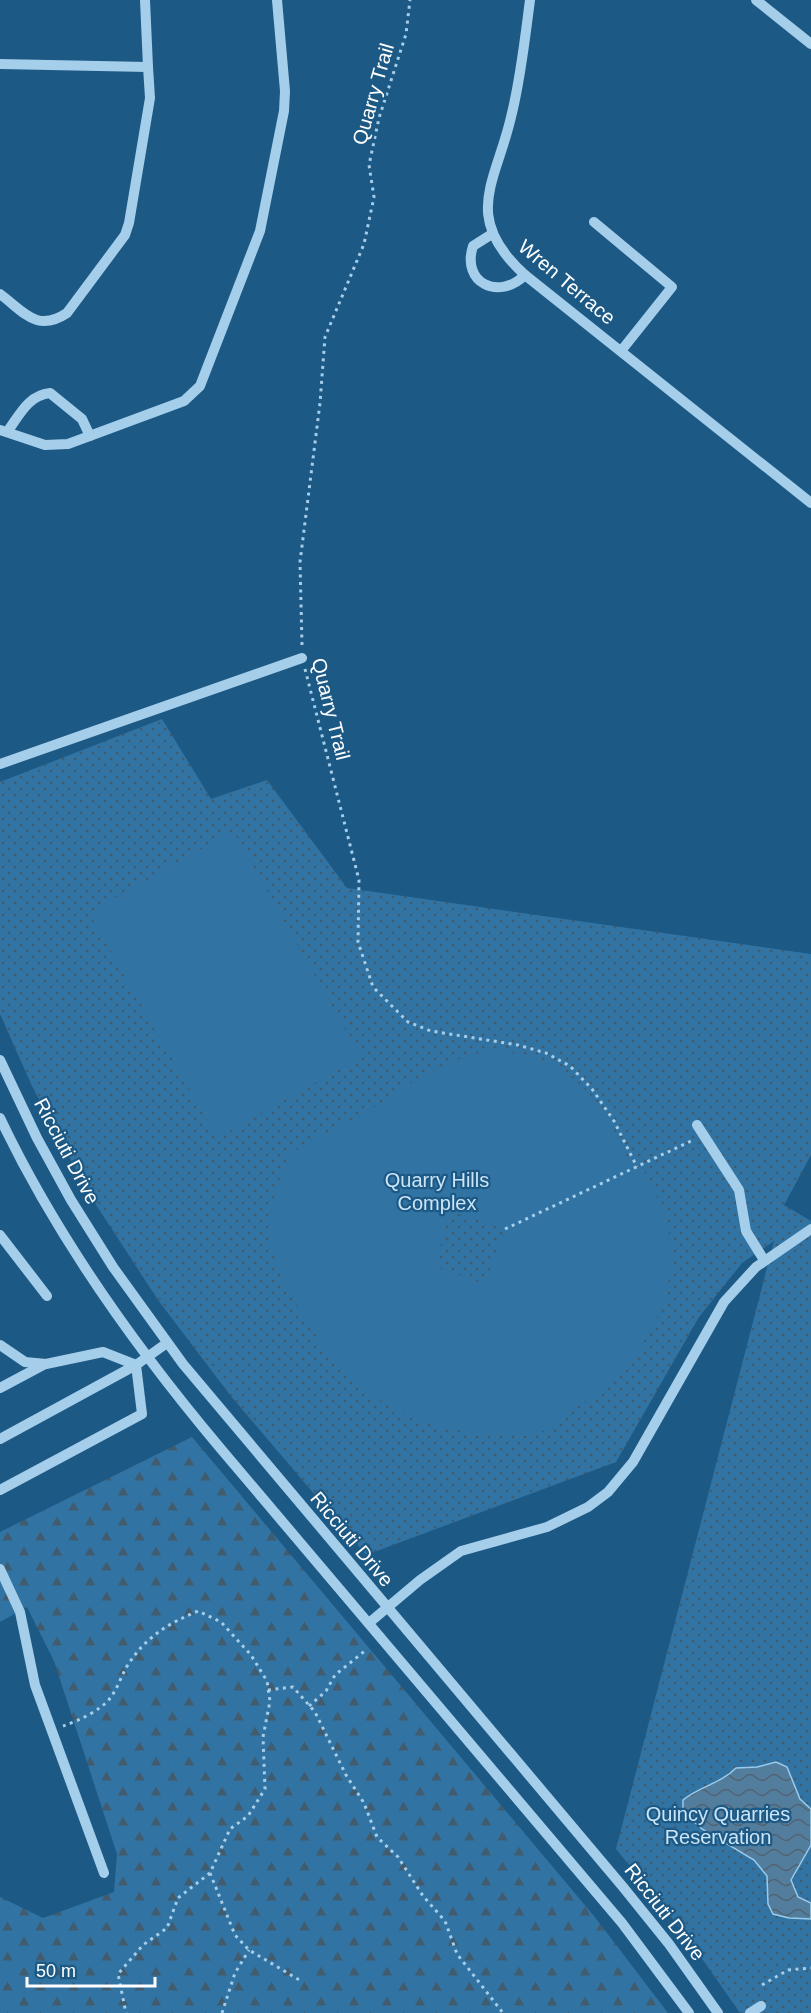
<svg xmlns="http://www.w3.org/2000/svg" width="811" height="2013" font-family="Helvetica,sans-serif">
<defs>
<pattern id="forest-firs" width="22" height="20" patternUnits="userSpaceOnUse" patternTransform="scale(1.5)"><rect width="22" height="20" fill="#3173a3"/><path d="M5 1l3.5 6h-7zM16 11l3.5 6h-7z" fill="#415c6f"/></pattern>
<pattern id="park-dots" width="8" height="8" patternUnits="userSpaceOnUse" patternTransform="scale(1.5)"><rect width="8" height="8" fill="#3173a3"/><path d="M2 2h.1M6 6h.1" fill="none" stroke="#415c6f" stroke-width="1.8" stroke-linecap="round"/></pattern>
<pattern id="water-waves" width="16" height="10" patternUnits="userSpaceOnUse" patternTransform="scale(1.5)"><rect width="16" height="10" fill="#537d9c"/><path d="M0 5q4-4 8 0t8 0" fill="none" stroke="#506474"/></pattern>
</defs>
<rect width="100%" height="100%" fill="#1d5985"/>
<path fill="url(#forest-firs)" d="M 192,1437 L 594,1916 L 668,2013 L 0,2013 L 0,1897 L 43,1918 L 114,1892 L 117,1854 L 54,1661 L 27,1607 L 0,1622 L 0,1532 Z"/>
<path fill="url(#park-dots)" d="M 162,719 L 211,799 L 267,780 L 347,888 L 811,954 L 811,1155 L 784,1205 L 811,1221 L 811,2013 L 740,2013 L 684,1933 L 616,1849 L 774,1241 L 742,1263 L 699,1317 L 616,1462 L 366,1555 L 230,1395 L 158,1300 L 87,1191 L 32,1086 L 0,1014 L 0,782 Z"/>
<g fill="#3173a3" fill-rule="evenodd">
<path d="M 233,831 L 361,1057 L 217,1138 L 89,913 Z"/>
<path d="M 487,1050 C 569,1055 603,1096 632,1169 L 641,1166 C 652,1186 663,1205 668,1228 C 685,1312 623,1386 552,1422 L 555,1429 C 483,1444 400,1427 347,1374 C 331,1359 320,1341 308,1323 C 265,1257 258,1226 290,1153 L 398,1094 L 397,1090 L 453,1061 ZM 451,1208 L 453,1212 L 505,1229 L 487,1279 L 489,1285 L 435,1267 Z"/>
</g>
<path fill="url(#water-waves)" stroke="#98cbec" stroke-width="1.5" d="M 776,1762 L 787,1767 L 800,1799 L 811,1809 L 811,1845 L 791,1880 L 798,1897 L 811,1903 L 811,1919 L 789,1918 L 773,1914 L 768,1904 L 767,1876 L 754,1860 L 702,1829 L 683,1812 L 683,1800 C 700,1786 720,1784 736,1768 L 757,1767 Z"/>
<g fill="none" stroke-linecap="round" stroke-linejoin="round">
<g stroke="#a5ceea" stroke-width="3" stroke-dasharray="3 4.5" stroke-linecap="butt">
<path d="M 302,645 L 300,562 L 320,403 L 325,337 L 364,244 L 374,197 L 369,165 L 379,118 L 406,34 L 410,0"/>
<path d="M 305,669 L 359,880 L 358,942 L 373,987 L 408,1022 L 431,1031 L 518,1045 L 546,1053 L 570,1066 L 592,1089 L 614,1121 L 637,1167"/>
<path d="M 505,1229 L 691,1141"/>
<path d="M 268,1690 L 293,1687 L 315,1712 L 346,1775 L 364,1803 L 377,1837 L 398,1857 L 423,1896 L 445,1921 L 457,1954 L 503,2013"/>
<path d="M 309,1706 L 326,1691 L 335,1675 L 366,1650"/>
<path d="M 63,1726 C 78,1721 102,1710 111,1697 C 117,1689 121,1677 126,1668 C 144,1638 167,1624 198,1611 L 221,1622 L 251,1655 L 267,1681 L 270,1701 L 263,1737 L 265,1789 L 248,1816 L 230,1829 L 210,1873 L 178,1898 L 167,1928 L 143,1945 L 118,1974 L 126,2013"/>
<path d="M 210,1873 L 235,1935 L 249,1950 L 301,1981"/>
<path d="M 762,1985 L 788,1970 L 811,1968"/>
<path d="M 222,2013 L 235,1973 L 249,1950"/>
</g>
<g stroke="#a5ceea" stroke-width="10">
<path d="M 530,0 C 525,38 521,76 512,113 C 497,182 460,216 525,275 L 811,503"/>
<path d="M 756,0 L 811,44"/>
<path d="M 0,64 L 148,67 L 145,0"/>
<path d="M 594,222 L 672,287 L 621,351"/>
<path d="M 492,234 L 473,246 C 461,283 499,301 525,275"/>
<path d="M 0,294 C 24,312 37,333 67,313 L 125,235 L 129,223 L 150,98 L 148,67"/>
<path d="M 0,430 L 45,445 L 68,444 L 184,401 L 200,386 L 260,231 L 284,111 L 285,91 L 277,0"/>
<path d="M 7,432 C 19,416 28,395 50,393 L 82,419 L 90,436"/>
<path d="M 0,764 L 302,658"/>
<path d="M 0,1060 L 37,1138 L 71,1200 L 113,1267 L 183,1364 L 623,1887 L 669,1944 L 718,2013"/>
<path d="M 0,1118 C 57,1238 136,1348 221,1449 L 622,1923 L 689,2013"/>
<path d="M 697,1125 L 739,1190 L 746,1231 L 764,1260"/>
<path d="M 0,1235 L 47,1296"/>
<path d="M 0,1345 L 25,1362 L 46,1364 L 103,1352 L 136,1365"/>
<path d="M 0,1388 L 45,1364"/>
<path d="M 0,1439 L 136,1365 L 167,1343"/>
<path d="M 0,1490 L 142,1414 L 136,1365"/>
<path d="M 0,1569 L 20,1612 L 35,1685 L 104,1873"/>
<path d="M 369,1623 L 420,1580 L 461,1551 L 547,1527 L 588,1507 L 608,1492 L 633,1462 L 724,1302 L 756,1267 L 811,1229"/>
<path d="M 750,2013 L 761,2006"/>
</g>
</g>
<g text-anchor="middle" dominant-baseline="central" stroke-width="4.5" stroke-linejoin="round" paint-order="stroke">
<g font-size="20" fill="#fff" stroke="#1d5985">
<text transform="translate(373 94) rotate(-74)">Quarry Trail</text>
<text transform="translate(567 282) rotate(40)">Wren Terrace</text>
<text transform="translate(331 709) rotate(76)">Quarry Trail</text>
<text transform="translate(67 1151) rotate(62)">Ricciuti Drive</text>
<text transform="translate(352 1539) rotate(50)">Ricciuti Drive</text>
<text transform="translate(665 1912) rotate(52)">Ricciuti Drive</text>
</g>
<g font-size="20" fill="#cae5f8" stroke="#1d5985">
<text x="437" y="1180">Quarry Hills<tspan x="437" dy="23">Complex</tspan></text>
<text x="718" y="1814">Quincy Quarries<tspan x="718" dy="23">Reservation</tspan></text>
</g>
</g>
<path d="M27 1977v9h128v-9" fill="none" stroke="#ffffff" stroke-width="3"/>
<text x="36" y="1977" font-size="18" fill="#ffffff" stroke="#1d5985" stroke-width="4.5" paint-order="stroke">50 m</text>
</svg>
